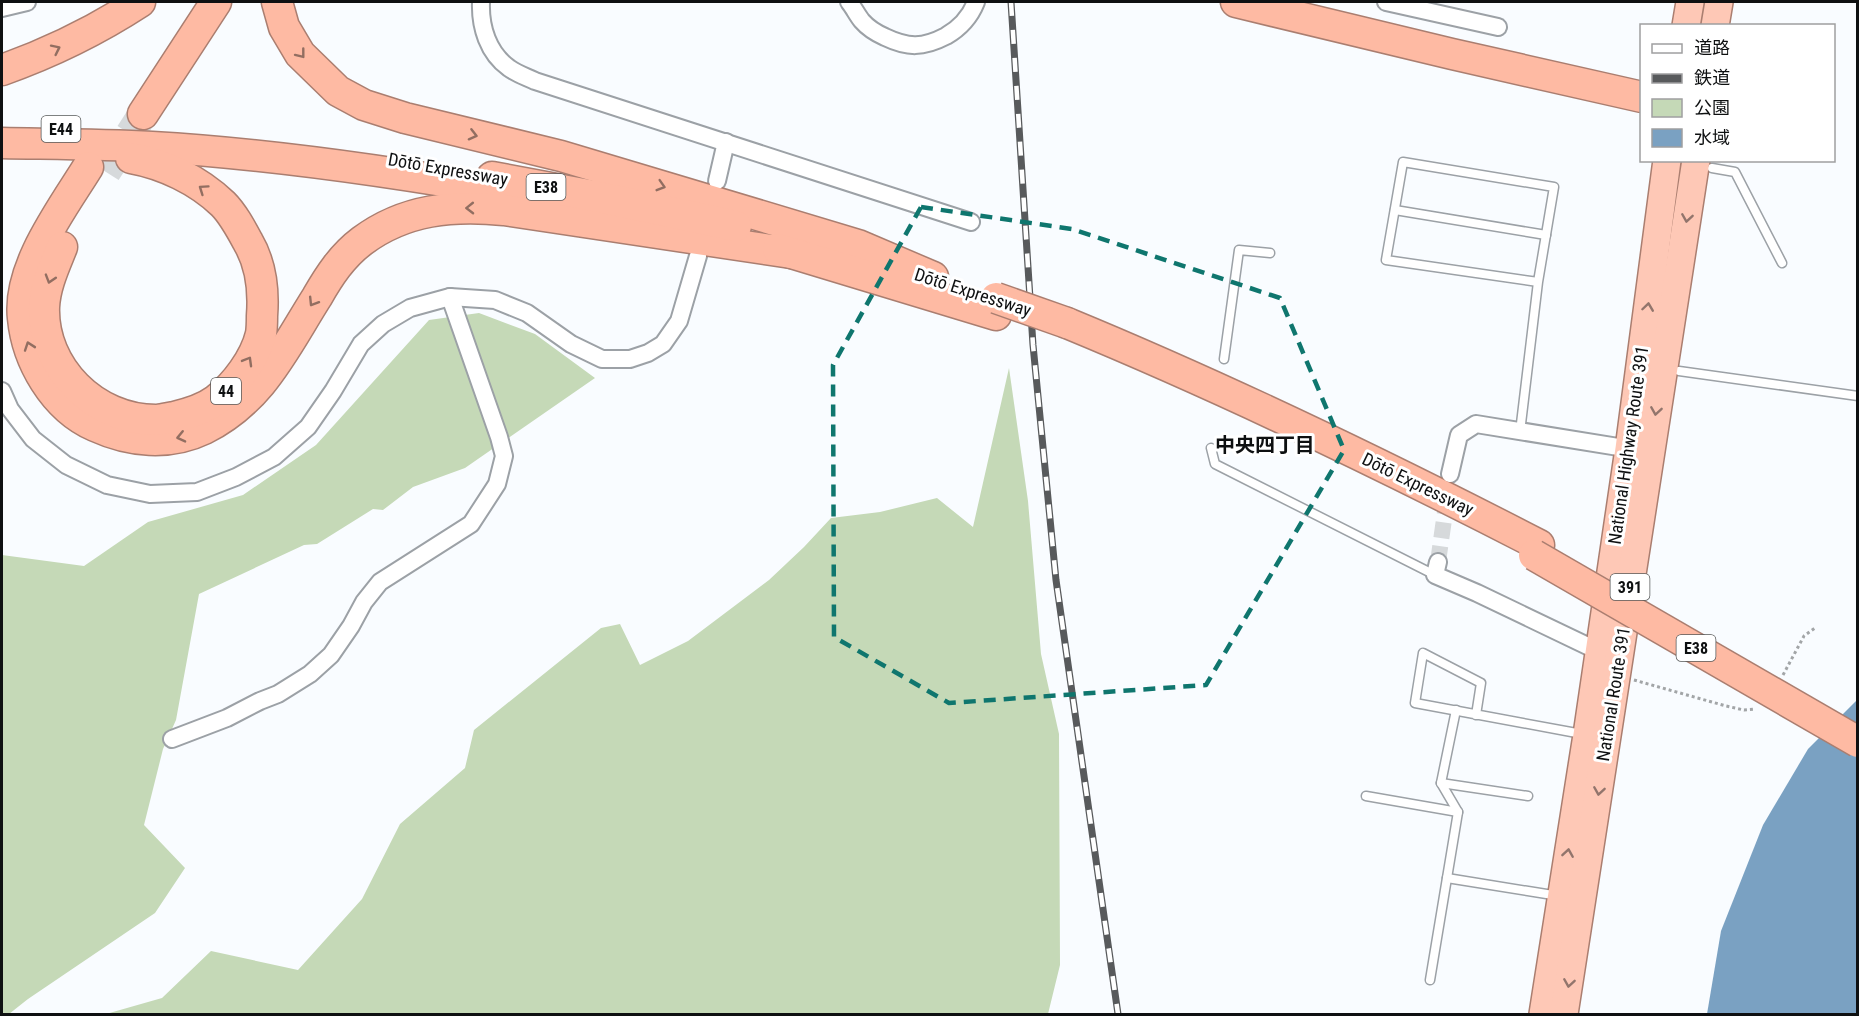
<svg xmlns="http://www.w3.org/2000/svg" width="1859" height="1016" font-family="'Roboto Condensed','Noto Sans JP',sans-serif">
<rect width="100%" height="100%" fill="#f9fcff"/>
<g fill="#c5d9b7">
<path d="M 479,313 L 535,334 L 595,378 L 465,468 L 413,487 L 383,510 L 373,509 L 317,544 L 304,545 L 199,594 L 176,720 L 163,749 L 144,825 L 185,868 L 155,913 L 28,999 L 9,1014 L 2,1014 L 2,555 L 84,566 L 148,522 L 243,495 L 316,445 L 429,320 Z"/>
<path d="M 1009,368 L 1028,501 L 1041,654 L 1059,734 L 1060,965 L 1048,1014 L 106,1014 L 162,998 L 211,951 L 298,970 L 362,899 L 400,824 L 465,768 L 474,730 L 601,628 L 620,624 L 640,665 L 688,641 L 769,580 L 804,547 L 831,518 L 880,512 L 937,498 L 973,527 Z"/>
</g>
<path fill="#7aa1c2" d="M 1857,700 L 1857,1014 L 1707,1014 L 1721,931 L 1763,825 L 1808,749 Z"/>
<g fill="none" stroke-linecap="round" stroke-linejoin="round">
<path stroke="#d6d9db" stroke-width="16" stroke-dasharray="16 8" stroke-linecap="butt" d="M 1438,562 L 1448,491"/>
<path stroke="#d6d9db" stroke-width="30" stroke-dasharray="30 15" stroke-linecap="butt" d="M 106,172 L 143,114"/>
<defs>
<g id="service">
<path d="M 1712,168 L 1735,172 L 1782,263"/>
<path d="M 1395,210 L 1546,235"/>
<path d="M 1224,359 L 1239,250 L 1270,253"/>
<path d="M 1679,371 L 1858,396"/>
<path d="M 1520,432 L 1538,282 L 1386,260 L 1403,162 L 1554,187 L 1538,282"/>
<path d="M 1211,448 L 1215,464 L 1435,575"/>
<path d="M 1476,715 L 1481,683 L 1423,653 L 1415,703 L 1582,734"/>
<path d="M 1441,783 L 1528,796"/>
<path d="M 1366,796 L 1458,812"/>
<path d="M 1447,878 L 1559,896"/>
<path d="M 1430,980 L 1458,812 L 1441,783 L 1456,710"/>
</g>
<g id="minor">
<path d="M 481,2 C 480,27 488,53 509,68 C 517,74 527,77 535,81 L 971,222"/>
<path d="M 849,2 C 854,8 857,15 862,21 C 868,28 876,33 885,37 C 908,48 923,48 946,36 C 960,28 970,17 976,2"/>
<path d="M 1386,2 L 1498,27"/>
<path d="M 2,8 L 27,2"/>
<path d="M 717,181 L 726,142"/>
<path d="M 2,391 L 10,409 L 33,439 L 66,465 L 107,485 L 150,494 L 197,492 L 236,477 L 274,457 L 308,427 L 333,391 L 361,344 L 383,324 L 410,308 L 450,297 L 495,300 L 527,313 L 571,344 L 602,359 L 630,359 L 648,353 L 663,344 L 679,321 L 698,256"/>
<path d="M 1450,474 L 1459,435 L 1476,424 L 1637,450"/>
<path d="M 1438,562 L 1435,575 L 1477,593 L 1598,651"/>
<path d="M 172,739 L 227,718 L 260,701 L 278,694 L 310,674 L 331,655 L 351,626 L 364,602 L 380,582 L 471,524 L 497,484 L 504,456 L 499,437 L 450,297"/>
</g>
<g id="trunk">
<path d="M 1686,26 L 1690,2"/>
<path d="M 1715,26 L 1719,2"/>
<path d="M 1543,1014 L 1587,735 L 1629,449 L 1667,160"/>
<path d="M 1564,1014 L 1696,160"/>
</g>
<g id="motorway">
<path d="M 277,2 L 284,27 L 300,54 L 338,91 L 364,105 L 405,118 L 561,156 L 858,245 L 933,277"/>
<path d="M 1236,2 L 1452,54 L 1642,97"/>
<path d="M 2,70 C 50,53 97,30 140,2"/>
<path d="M 143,114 L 216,2"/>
<path d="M 2,143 C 52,144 102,144 152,147 C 274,154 395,172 514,193"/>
<path d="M 88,167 C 62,209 17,268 23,318 C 27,361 54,408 95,426 C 130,442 169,446 204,429 C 262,400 284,349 317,297 C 329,276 342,256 362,241 C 405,209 453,205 504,210 L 798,254"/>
<path d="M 492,177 L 594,196 L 736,226"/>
<path d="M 62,247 C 54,267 45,286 44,307 C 42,368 95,420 156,420 C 162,420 168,418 174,417 C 187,414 204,409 216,400 C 235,385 255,359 261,334 C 262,328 262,322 262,316 C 264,290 261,264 248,242 C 241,229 233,214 223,204 C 198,180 164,164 131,158"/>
<path d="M 778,249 L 996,315"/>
<path d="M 1067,323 C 1227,389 1384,465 1539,545"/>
</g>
</defs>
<use href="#service" stroke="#9ca1a6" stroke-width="11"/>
<use href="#minor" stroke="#9ca1a6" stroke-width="20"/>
<use href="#trunk" stroke="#aa7e70" stroke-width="30"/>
<use href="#motorway" stroke="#aa7e70" stroke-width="33"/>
<g stroke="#a2a5a7" stroke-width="3" stroke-dasharray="3 3" stroke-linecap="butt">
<path d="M 1783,675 L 1804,636 L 1815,628"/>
<path d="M 1634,680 L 1726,706 L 1744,710 L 1755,709"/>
</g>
<use href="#service" stroke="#fff" stroke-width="8"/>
<use href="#minor" stroke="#fff" stroke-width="16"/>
<use href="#trunk" stroke="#fec8b6" stroke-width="27"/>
<use href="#motorway" stroke="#febaa3" stroke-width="30"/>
<defs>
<path id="rail" d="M 1011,2 L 1033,345 L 1056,580 L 1118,1014"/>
</defs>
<use href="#rail" stroke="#585a5c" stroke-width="7"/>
<use href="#rail" stroke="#fff" stroke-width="4.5" stroke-dasharray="14" stroke-linecap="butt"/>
<defs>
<g id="motorway-bridge">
<path d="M 996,298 L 1067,323"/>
<path d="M 1534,555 L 1858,742"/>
</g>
</defs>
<use href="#motorway-bridge" stroke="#aa7e70" stroke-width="33" stroke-linecap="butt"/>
<use href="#motorway-bridge" stroke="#febaa3" stroke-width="30"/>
</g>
<defs><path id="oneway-chevron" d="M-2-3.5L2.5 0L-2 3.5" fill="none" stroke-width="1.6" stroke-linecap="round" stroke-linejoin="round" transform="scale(1.5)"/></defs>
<g stroke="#926e61">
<use href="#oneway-chevron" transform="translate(56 49) rotate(-26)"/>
<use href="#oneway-chevron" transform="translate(301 54) rotate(52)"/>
<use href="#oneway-chevron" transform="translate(473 135) rotate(14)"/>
<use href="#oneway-chevron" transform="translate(661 186) rotate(17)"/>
<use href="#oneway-chevron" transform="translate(203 189) rotate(-145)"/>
<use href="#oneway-chevron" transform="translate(470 208) rotate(179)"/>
<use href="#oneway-chevron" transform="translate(50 279) rotate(107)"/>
<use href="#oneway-chevron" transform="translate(313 302) rotate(122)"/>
<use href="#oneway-chevron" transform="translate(29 346) rotate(-109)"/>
<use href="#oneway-chevron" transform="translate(248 361) rotate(-60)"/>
<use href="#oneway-chevron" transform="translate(181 437) rotate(167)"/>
</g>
<g stroke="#92756c">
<use href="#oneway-chevron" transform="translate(1687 218) rotate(99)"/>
<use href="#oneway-chevron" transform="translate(1648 307) rotate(-82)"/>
<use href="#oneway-chevron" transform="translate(1656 411) rotate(99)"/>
<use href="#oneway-chevron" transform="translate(1599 791) rotate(99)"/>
<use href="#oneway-chevron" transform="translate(1568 853) rotate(-81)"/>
<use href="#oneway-chevron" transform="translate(1569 983) rotate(99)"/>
</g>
<path fill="none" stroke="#0f766e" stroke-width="4.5" stroke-dasharray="12 8" stroke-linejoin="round" d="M 921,207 L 1072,229 L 1280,298 L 1344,450 L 1206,685 L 949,703 L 834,637 L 833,365 Z"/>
<g text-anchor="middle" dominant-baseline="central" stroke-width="6" stroke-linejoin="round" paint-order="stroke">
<g fill="#fff" stroke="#565858" stroke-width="1.5">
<rect x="41.5" y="116" width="39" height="26" rx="4.5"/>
<rect x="526.5" y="174" width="39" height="26" rx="4.5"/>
<rect x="211" y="378" width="30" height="26" rx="4.5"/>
<rect x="1610.5" y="574" width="39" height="26" rx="4.5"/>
<rect x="1676.5" y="635" width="39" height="26" rx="4.5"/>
</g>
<g font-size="16" font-weight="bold" fill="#0e1011">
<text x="61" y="129">E44</text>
<text x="546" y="187">E38</text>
<text x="226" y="391">44</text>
<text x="1630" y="587">391</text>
<text x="1696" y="648">E38</text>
</g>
<g font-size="18" fill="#0e1011" stroke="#fff">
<text transform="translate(448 169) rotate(10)">Dōtō Expressway</text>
<text transform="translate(973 292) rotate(18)">Dōtō Expressway</text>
<text transform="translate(1628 445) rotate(-82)">National Highway Route 391</text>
<text transform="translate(1418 484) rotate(26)">Dōtō Expressway</text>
<text transform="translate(1613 694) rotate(-81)">National Route 391</text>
</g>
<g font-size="20" font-weight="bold" fill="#0e1011" stroke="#fff">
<text x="1265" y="445">中央四丁目</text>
</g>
</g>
<rect width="1859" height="1016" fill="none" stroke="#0e1011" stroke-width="6"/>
<rect x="1640" y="24" width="195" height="138" fill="#ffffff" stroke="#9f9fa0" stroke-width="1.5"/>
<rect x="1652" y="44" width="30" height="9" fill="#ffffff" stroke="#9f9fa0" stroke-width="1.5"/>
<text x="1694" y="54" font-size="18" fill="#0e1011">道路</text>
<rect x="1652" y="74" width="30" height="9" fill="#585a5c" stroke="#9f9fa0" stroke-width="1.5"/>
<text x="1694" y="84" font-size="18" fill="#0e1011">鉄道</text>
<rect x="1652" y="99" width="30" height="18" fill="#c5d9b7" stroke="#9f9fa0" stroke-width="1.5"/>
<text x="1694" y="114" font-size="18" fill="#0e1011">公園</text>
<rect x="1652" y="129" width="30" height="18" fill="#7aa1c2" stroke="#9f9fa0" stroke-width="1.5"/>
<text x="1694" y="144" font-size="18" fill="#0e1011">水域</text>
</svg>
